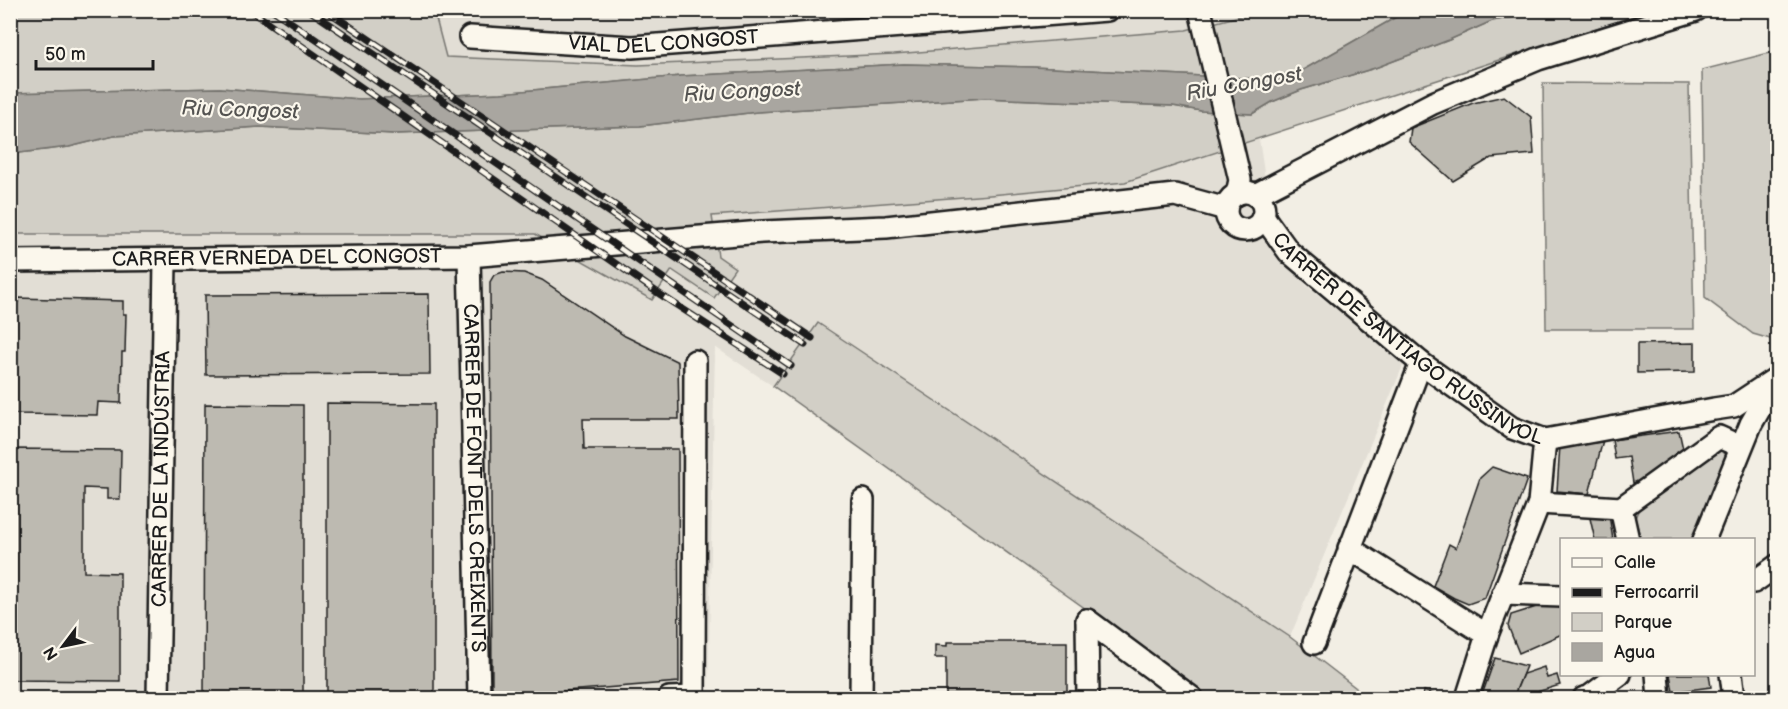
<svg xmlns="http://www.w3.org/2000/svg" width="1788" height="709" font-family="'Balsamiq Sans',sans-serif">
<rect width="100%" height="100%" fill="#f2eee4"/>
<filter id="ink" filterUnits="userSpaceOnUse"><feTurbulence type="fractalNoise" baseFrequency=".0167" numOctaves="2"/><feDisplacementMap in="SourceGraphic" scale="12" xChannelSelector="R" yChannelSelector="G"/><feConvolveMatrix kernelMatrix="1 2 1 2 8 2 1 2 1" color-interpolation-filters="sRGB"/></filter>
<g filter="url(#ink)">
<g fill="#e2ded5">
<path d="M 434,11 L 1259,11 L 1186,30 L 894,54 L 638,65 L 446,57 Z"/>
<path d="M 1259,139 L 1276,252 L 1307,286 L 1404,363 L 1290,637 L 818,323 L 773,386 L 715,347 L 708,698 L 11,698 L 10,234 L 535,234 L 652,299 L 672,270 L 718,256 L 711,216 L 990,195 L 1125,182 Z"/>
</g>
<g fill="#d2cfc6" stroke="#777671" stroke-width="1.5">
<path d="M 10,11 L 434,11 L 446,57 L 638,65 L 894,54 L 1186,30 L 1259,11 L 1413,11 L 1398,16 L 1303,70 L 1287,74 L 1258,79 L 1033,67 L 904,64 L 681,76 L 501,93 L 360,99 L 220,88 L 11,93 Z"/>
<path d="M 1549,11 L 1649,11 L 1125,182 L 990,195 L 712,216 L 718,256 L 735,268 L 714,298 L 672,270 L 652,300 L 535,234 L 11,234 L 11,154 L 69,147 L 114,136 L 260,127 L 394,134 L 640,126 L 757,112 L 985,98 L 1173,106 L 1201,111 L 1252,114 L 1272,102 L 1301,90 L 1375,68 L 1449,40 L 1492,21 Z"/>
<path d="M 1777,51 L 1777,341 L 1753,334 L 1705,298 L 1702,70 Z"/>
<path d="M 1543,83 L 1689,84 L 1694,329 L 1546,329 Z"/>
<path d="M 818,323 L 1290,637 L 1369,698 L 1211,698 L 773,386 Z"/>
<path d="M 1720,445 L 1731,452 L 1698,539 L 1641,539 L 1635,518 L 1641,504 Z"/>
</g>
<path fill="#a9a6a0" stroke="#716f6b" stroke-width="1.5" d="M 1413,11 L 1549,11 L 1492,21 L 1449,40 L 1375,68 L 1301,90 L 1272,102 L 1252,114 L 1201,111 L 1173,106 L 985,98 L 757,112 L 640,126 L 394,134 L 260,127 L 114,136 L 69,147 L 11,154 L 10,93 L 220,88 L 360,99 L 501,93 L 681,76 L 904,64 L 1033,67 L 1258,79 L 1287,74 L 1303,70 L 1398,16 Z"/>
<g fill="#bdbab1" stroke="#1c1c1c" stroke-width="1.5">
<path d="M 1504,96 L 1531,117 L 1534,154 L 1491,158 L 1453,181 L 1409,142 L 1411,128 L 1473,103 Z"/>
<path d="M 503,272 L 524,273 L 542,280 L 625,336 L 678,362 L 679,419 L 583,419 L 584,449 L 678,449 L 679,682 L 492,697 L 490,282 L 494,275 Z"/>
<path d="M 429,294 L 430,374 L 206,375 L 205,295 Z"/>
<path d="M 17,298 L 123,301 L 123,314 L 126,314 L 125,352 L 122,352 L 121,403 L 98,402 L 97,415 L 14,414 L 15,358 L 10,358 L 10,302 L 18,302 Z"/>
<path d="M 1695,343 L 1695,372 L 1637,373 L 1637,344 Z"/>
<path d="M 327,403 L 434,404 L 434,698 L 327,697 Z"/>
<path d="M 205,404 L 303,405 L 303,697 L 204,697 Z"/>
<path d="M 1679,431 L 1683,449 L 1643,479 L 1633,483 L 1629,457 L 1615,459 L 1612,440 Z"/>
<path d="M 1603,440 L 1589,494 L 1557,491 L 1560,445 Z"/>
<path d="M 10,449 L 121,450 L 120,499 L 107,499 L 107,489 L 84,488 L 84,572 L 120,573 L 120,681 L 10,680 Z"/>
<path d="M 1492,467 L 1527,479 L 1485,598 L 1468,604 L 1454,598 L 1433,586 L 1449,544 L 1456,548 L 1480,478 Z"/>
<path d="M 1589,514 L 1609,515 L 1613,540 L 1595,540 Z"/>
<path d="M 1562,599 L 1562,634 L 1519,653 L 1508,626 L 1511,615 Z"/>
<path d="M 947,642 L 1067,642 L 1067,698 L 946,698 L 946,658 L 935,658 L 935,645 L 947,646 Z"/>
<path d="M 1495,658 L 1526,666 L 1513,698 L 1481,698 Z"/>
<path d="M 1544,667 L 1547,678 L 1557,675 L 1560,685 L 1517,698 L 1513,698 L 1523,674 Z"/>
<path d="M 1670,674 L 1709,674 L 1711,687 L 1673,692 Z"/>
<path d="M 1424,691 L 1445,698 L 1422,698 Z"/>
</g>
<g fill="none" stroke-linecap="round" stroke-linejoin="round">
<defs>
<g id="minor">
<path d="M 1200,10 L 1240,180 L 1237,194"/>
<path id="s1" d="M 470,37 L 632,47 L 1107,10"/>
<circle cx="1245" cy="211" r="19"/>
<path d="M 1255,195 L 1433,103 L 1538,59 L 1696,10"/>
<path id="s2" d="M 1263,216 L 1289,252 L 1421,363 L 1512,428 L 1545,440"/>
<path id="s3" d="M 469,256 L 479,698"/>
<path id="s4" d="M 10,261 L 469,256 L 762,232 L 886,227 L 1175,195 L 1226,209"/>
<path d="M 1545,440 L 1714,409 L 1734,406 L 1778,377"/>
<path d="M 1539,503 L 1621,508 L 1719,437 L 1741,447"/>
<path d="M 1621,508 L 1628,540"/>
<path d="M 1704,540 L 1751,424 L 1775,382"/>
<path d="M 1349,548 L 1487,635"/>
<path d="M 1754,582 L 1778,565"/>
<path d="M 1503,594 L 1562,596"/>
<path d="M 1087,620 L 1192,698"/>
<path d="M 1087,620 L 1088,698"/>
<path d="M 1314,643 L 1421,363"/>
<path d="M 1657,674 L 1659,698"/>
<path d="M 1731,674 L 1734,698"/>
<path id="s5" d="M 158,698 L 165,261"/>
<path d="M 669,698 L 694,697"/>
<path d="M 694,698 L 695,361"/>
<path d="M 861,698 L 863,500"/>
<path d="M 1467,698 L 1487,635 L 1539,503 L 1545,440"/>
<path d="M 1584,698 L 1589,697 L 1620,674"/>
</g>
</defs>
<use href="#minor" stroke="#1c1c1c" stroke-width="26"/>
<use href="#minor" stroke="#fbf7ec" stroke-width="21"/>
<defs>
<g id="rail">
<path d="M 250,10 L 661,295 L 783,374"/>
<path d="M 273,10 L 791,366"/>
<path d="M 309,10 L 805,345"/>
<path d="M 326,10 L 812,338"/>
</g>
</defs>
<use href="#rail" stroke="#1c1c1c" stroke-width="7"/>
<use href="#rail" stroke="#fbf7ec" stroke-width="4.5" stroke-dasharray="14" stroke-linecap="butt"/>
</g>
</g>
<g text-anchor="middle" dominant-baseline="central" stroke-width="4.5" stroke-linejoin="round" paint-order="stroke">
<g font-size="20" fill="#1c1c1c" stroke="#fbf7ec">
<text stroke="none"><textPath href="#s1" startOffset="194">VIAL DEL CONGOST</textPath></text>
<text stroke="none"><textPath href="#s4" startOffset="267">CARRER VERNEDA DEL CONGOST</textPath></text>
<text stroke="none"><textPath href="#s2" startOffset="192">CARRER DE SANTIAGO RUSSINYOL</textPath></text>
<text stroke="none"><textPath href="#s3" startOffset="222">CARRER DE FONT DELS CREIXENTS</textPath></text>
<text stroke="none"><textPath href="#s5" startOffset="219">CARRER DE LA INDÚSTRIA</textPath></text>
</g>
<g font-size="21" font-style="italic" fill="#545351" stroke="#fbf7ec">
<text transform="translate(1244 84) rotate(-10)">Riu Congost</text>
<text transform="translate(742 92) rotate(-3)">Riu Congost</text>
<text transform="translate(240 110) rotate(2)">Riu Congost</text>
</g>
</g>
<rect width="1788" height="709" fill="none" stroke="#fbf7ec" stroke-width="36"/>
<rect x="18" y="18" width="1752" height="673" fill="none" stroke="#1c1c1c" stroke-width="2" filter="url(#ink)"/>
<rect x="1560" y="538" width="195" height="138" fill="#fbf7ec" stroke="#a29f99" stroke-width="1.5"/>
<rect x="1572" y="558" width="30" height="9" fill="#fbf7ec" stroke="#a29f99" stroke-width="1.5"/>
<text x="1614" y="568" font-size="18" fill="#1c1c1c">Calle</text>
<rect x="1572" y="588" width="30" height="9" fill="#1c1c1c" stroke="#a29f99" stroke-width="1.5"/>
<text x="1614" y="598" font-size="18" fill="#1c1c1c">Ferrocarril</text>
<rect x="1572" y="613" width="30" height="18" fill="#d2cfc6" stroke="#a29f99" stroke-width="1.5"/>
<text x="1614" y="628" font-size="18" fill="#1c1c1c">Parque</text>
<rect x="1572" y="643" width="30" height="18" fill="#a9a6a0" stroke="#a29f99" stroke-width="1.5"/>
<text x="1614" y="658" font-size="18" fill="#1c1c1c">Agua</text>
<g transform="translate(63 646) rotate(238)" stroke="#fbf7ec" stroke-width="4.5" paint-order="stroke">
<path d="M0-4.5L10 22L0 15L-10 22Z" fill="#1c1c1c"/>
<text y="-9" font-size="16" font-weight="bold" text-anchor="middle" fill="#1c1c1c">N</text>
</g>
<path d="M36 60v9h117v-9" fill="none" stroke="#1c1c1c" stroke-width="3"/>
<text x="45" y="60" font-size="18" fill="#1c1c1c" stroke="#fbf7ec" stroke-width="4.5" paint-order="stroke">50 m</text>
</svg>
